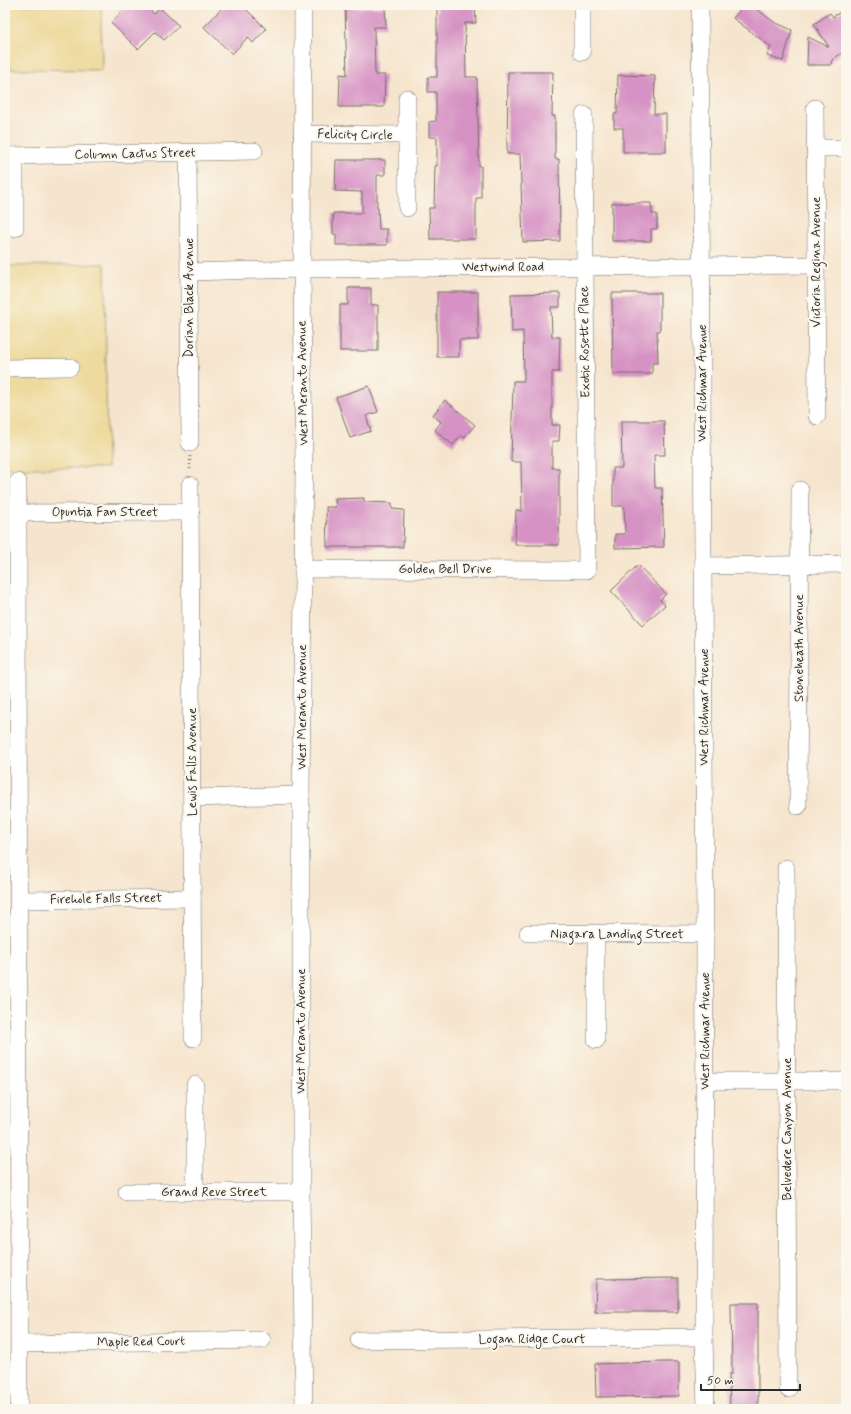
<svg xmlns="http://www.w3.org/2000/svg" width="851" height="1414" font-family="Mynerve,sans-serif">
<rect width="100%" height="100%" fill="#fbf7ec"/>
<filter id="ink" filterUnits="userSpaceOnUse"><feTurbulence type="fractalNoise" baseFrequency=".025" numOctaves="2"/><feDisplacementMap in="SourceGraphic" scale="8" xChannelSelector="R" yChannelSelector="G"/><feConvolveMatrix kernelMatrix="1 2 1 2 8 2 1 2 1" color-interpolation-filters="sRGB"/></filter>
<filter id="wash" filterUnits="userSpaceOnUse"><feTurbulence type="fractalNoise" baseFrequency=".012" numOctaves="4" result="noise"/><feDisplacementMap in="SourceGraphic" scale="16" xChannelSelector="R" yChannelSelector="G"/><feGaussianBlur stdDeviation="0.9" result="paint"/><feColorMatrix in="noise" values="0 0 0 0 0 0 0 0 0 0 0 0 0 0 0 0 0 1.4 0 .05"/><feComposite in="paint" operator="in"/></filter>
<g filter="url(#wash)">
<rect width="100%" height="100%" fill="#f6e5ce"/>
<g fill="#eeda9e" stroke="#8c8264">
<path d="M 5,5 L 101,5 L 102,70 L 5,69 Z"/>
<path d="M 105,264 L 107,468 L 5,468 L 5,266 Z"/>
</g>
<g id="blocks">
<g fill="#d692c4">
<path d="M 128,5 L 144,5 L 154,14 L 160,8 L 179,26 L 164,40 L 155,32 L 138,49 L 111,23 Z"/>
<path d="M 225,5 L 242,5 L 266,29 L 253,43 L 248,37 L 232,54 L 204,27 Z"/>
<path d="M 437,5 L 475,5 L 476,23 L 465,23 L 466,77 L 477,77 L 479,166 L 481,166 L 481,198 L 476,198 L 476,239 L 430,239 L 429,208 L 434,208 L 435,166 L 437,166 L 437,137 L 429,137 L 429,122 L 436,121 L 436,92 L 428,92 L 428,77 L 437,77 Z"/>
<path d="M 744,5 L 751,5 L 774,22 L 792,30 L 783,61 L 767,56 L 771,47 L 733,18 Z"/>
<path d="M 385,7 L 386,27 L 374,27 L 375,75 L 385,75 L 384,107 L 339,107 L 340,74 L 347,75 L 345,8 Z"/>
<path d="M 846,8 L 846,50 L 832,60 L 831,65 L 807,65 L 808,37 L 829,47 L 814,24 L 830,13 L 833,17 Z"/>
<path d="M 508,72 L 553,72 L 552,116 L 555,116 L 555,159 L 559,159 L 560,241 L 523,242 L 520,154 L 507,154 Z"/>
<path d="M 618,75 L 655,76 L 654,114 L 666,114 L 666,152 L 623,152 L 623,128 L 614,128 L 614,114 L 617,114 Z"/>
<path d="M 336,160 L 385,160 L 385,175 L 377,175 L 377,207 L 378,207 L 379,229 L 387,229 L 387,245 L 336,245 L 336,234 L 333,234 L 333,213 L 362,213 L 362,192 L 335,191 Z"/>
<path d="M 612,203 L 651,203 L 652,214 L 657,214 L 657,229 L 651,229 L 651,241 L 612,241 Z"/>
<path d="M 348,288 L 371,288 L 371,305 L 378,305 L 378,351 L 340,351 L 340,305 L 348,305 Z"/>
<path d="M 437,292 L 478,292 L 478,340 L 459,340 L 459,357 L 437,357 Z"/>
<path d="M 560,293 L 560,307 L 551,307 L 552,337 L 560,337 L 559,372 L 552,372 L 552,425 L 560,425 L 559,441 L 552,441 L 552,468 L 559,468 L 559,545 L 515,545 L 516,510 L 522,511 L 521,462 L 511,462 L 513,381 L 524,381 L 523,331 L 512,332 L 511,294 Z"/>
<path d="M 612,293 L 660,293 L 660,331 L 657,331 L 658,363 L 652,363 L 652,374 L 613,374 Z"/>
<path d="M 369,386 L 378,412 L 366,416 L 371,431 L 350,438 L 336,397 Z"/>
<path d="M 445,400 L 475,425 L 464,438 L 461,435 L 453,445 L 435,430 L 441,422 L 433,415 Z"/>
<path d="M 621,421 L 664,421 L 665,455 L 654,455 L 655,488 L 662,488 L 664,547 L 615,548 L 615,534 L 625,534 L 624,506 L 613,506 L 613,468 L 622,468 Z"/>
<path d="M 364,498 L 364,502 L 392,503 L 392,509 L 404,510 L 403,547 L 327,547 L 326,507 L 336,507 L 335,499 Z"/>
<path d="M 638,565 L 666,594 L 660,600 L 665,605 L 643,625 L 611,591 Z"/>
<path d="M 678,1278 L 678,1312 L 595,1312 L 596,1279 Z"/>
<path d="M 731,1303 L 758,1303 L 758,1409 L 730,1409 L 729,1374 L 732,1374 Z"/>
<path d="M 662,1362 L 679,1362 L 679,1396 L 596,1397 L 595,1364 Z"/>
</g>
</g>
</g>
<g filter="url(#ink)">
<use href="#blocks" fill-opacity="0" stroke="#726c64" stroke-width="1"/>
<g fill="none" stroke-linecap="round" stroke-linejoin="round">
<defs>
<g id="minor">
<path d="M 303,5 L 302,269 L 304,469 L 301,795 L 301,1192 L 304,1409"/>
<path d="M 582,5 L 582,52"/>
<path d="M 700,5 L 705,934 L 704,1337 L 706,1409"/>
<path d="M 407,98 L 407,208"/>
<path d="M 815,108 L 817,416"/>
<path d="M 302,134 L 407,135"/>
<path d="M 815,148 L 846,148"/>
<path d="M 188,153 L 190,443"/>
<path d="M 5,156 L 254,151"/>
<path d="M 15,156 L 15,228"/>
<path d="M 189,272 L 302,269 L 817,265"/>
<path d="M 5,368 L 70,367"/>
<path d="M 18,482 L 19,1404"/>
<path d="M 190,485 L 193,1038"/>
<path d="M 19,513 L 191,512"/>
<path d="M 703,566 L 846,564"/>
<path d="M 303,569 L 587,570 L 584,115"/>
<path d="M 193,798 L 301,795"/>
<path d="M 798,806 L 800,490"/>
<path d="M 786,868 L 788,1389"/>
<path d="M 20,900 L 192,898"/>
<path d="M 528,933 L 705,934"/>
<path d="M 596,1040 L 596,933"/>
<path d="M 705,1081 L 846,1081"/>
<path d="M 195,1085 L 195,1192"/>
<path d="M 127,1192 L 301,1192"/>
<path d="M 359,1340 L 704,1337"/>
<path d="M 20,1344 L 262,1340"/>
</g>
</defs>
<use href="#minor" stroke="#726c64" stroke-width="18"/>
<path stroke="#726c64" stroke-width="2.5" stroke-dasharray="1 3" stroke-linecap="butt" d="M 190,456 L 190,471"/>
<use href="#minor" stroke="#fff" stroke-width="17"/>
</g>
</g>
<g text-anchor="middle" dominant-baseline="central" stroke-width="4" stroke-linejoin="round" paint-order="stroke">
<g font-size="13" fill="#2b2b2b" stroke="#fbf7ec">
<text transform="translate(355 135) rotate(1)">Felicity Circle</text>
<text transform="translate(135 154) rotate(-1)">Column Cactus Street</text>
<text transform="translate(816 262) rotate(-90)">Victoria Regina Avenue</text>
<text x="503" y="267">Westwind Road</text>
<text transform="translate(189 298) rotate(-90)">Dorian Black Avenue</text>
<text transform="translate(585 342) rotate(-91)">Exotic Rosette Place</text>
<text transform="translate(303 383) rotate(-91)">West Meranto Avenue</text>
<text transform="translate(702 383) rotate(-90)">West Richmar Avenue</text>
<text x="105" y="512">Opuntia Fan Street</text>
<text x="445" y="569">Golden Bell Drive</text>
<text transform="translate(799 648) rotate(-90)">Stoneheath Avenue</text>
<text transform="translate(302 707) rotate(-90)">West Meranto Avenue</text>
<text transform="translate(704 707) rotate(-90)">West Richmar Avenue</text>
<text transform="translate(192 762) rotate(-90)">Lewis Falls Avenue</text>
<text transform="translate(106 899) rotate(-1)">Firehole Falls Street</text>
<text x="617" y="934">Niagara Landing Street</text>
<text transform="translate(301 1031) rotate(-90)">West Meranto Avenue</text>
<text transform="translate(705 1031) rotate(-90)">West Richmar Avenue</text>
<text transform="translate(787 1129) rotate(-90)">Belvedere Canyon Avenue</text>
<text x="214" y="1192">Grand Reve Street</text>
<text x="532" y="1339">Logan Ridge Court</text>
<text transform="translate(141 1342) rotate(-1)">Maple Red Court</text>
</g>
</g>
<rect width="851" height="1414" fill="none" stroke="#fbf7ec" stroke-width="20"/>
<path d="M701 1384v6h99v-6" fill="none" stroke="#2b2b2b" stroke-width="2"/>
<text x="707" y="1384" font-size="12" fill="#2b2b2b" stroke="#fbf7ec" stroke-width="3" paint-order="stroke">50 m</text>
</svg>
